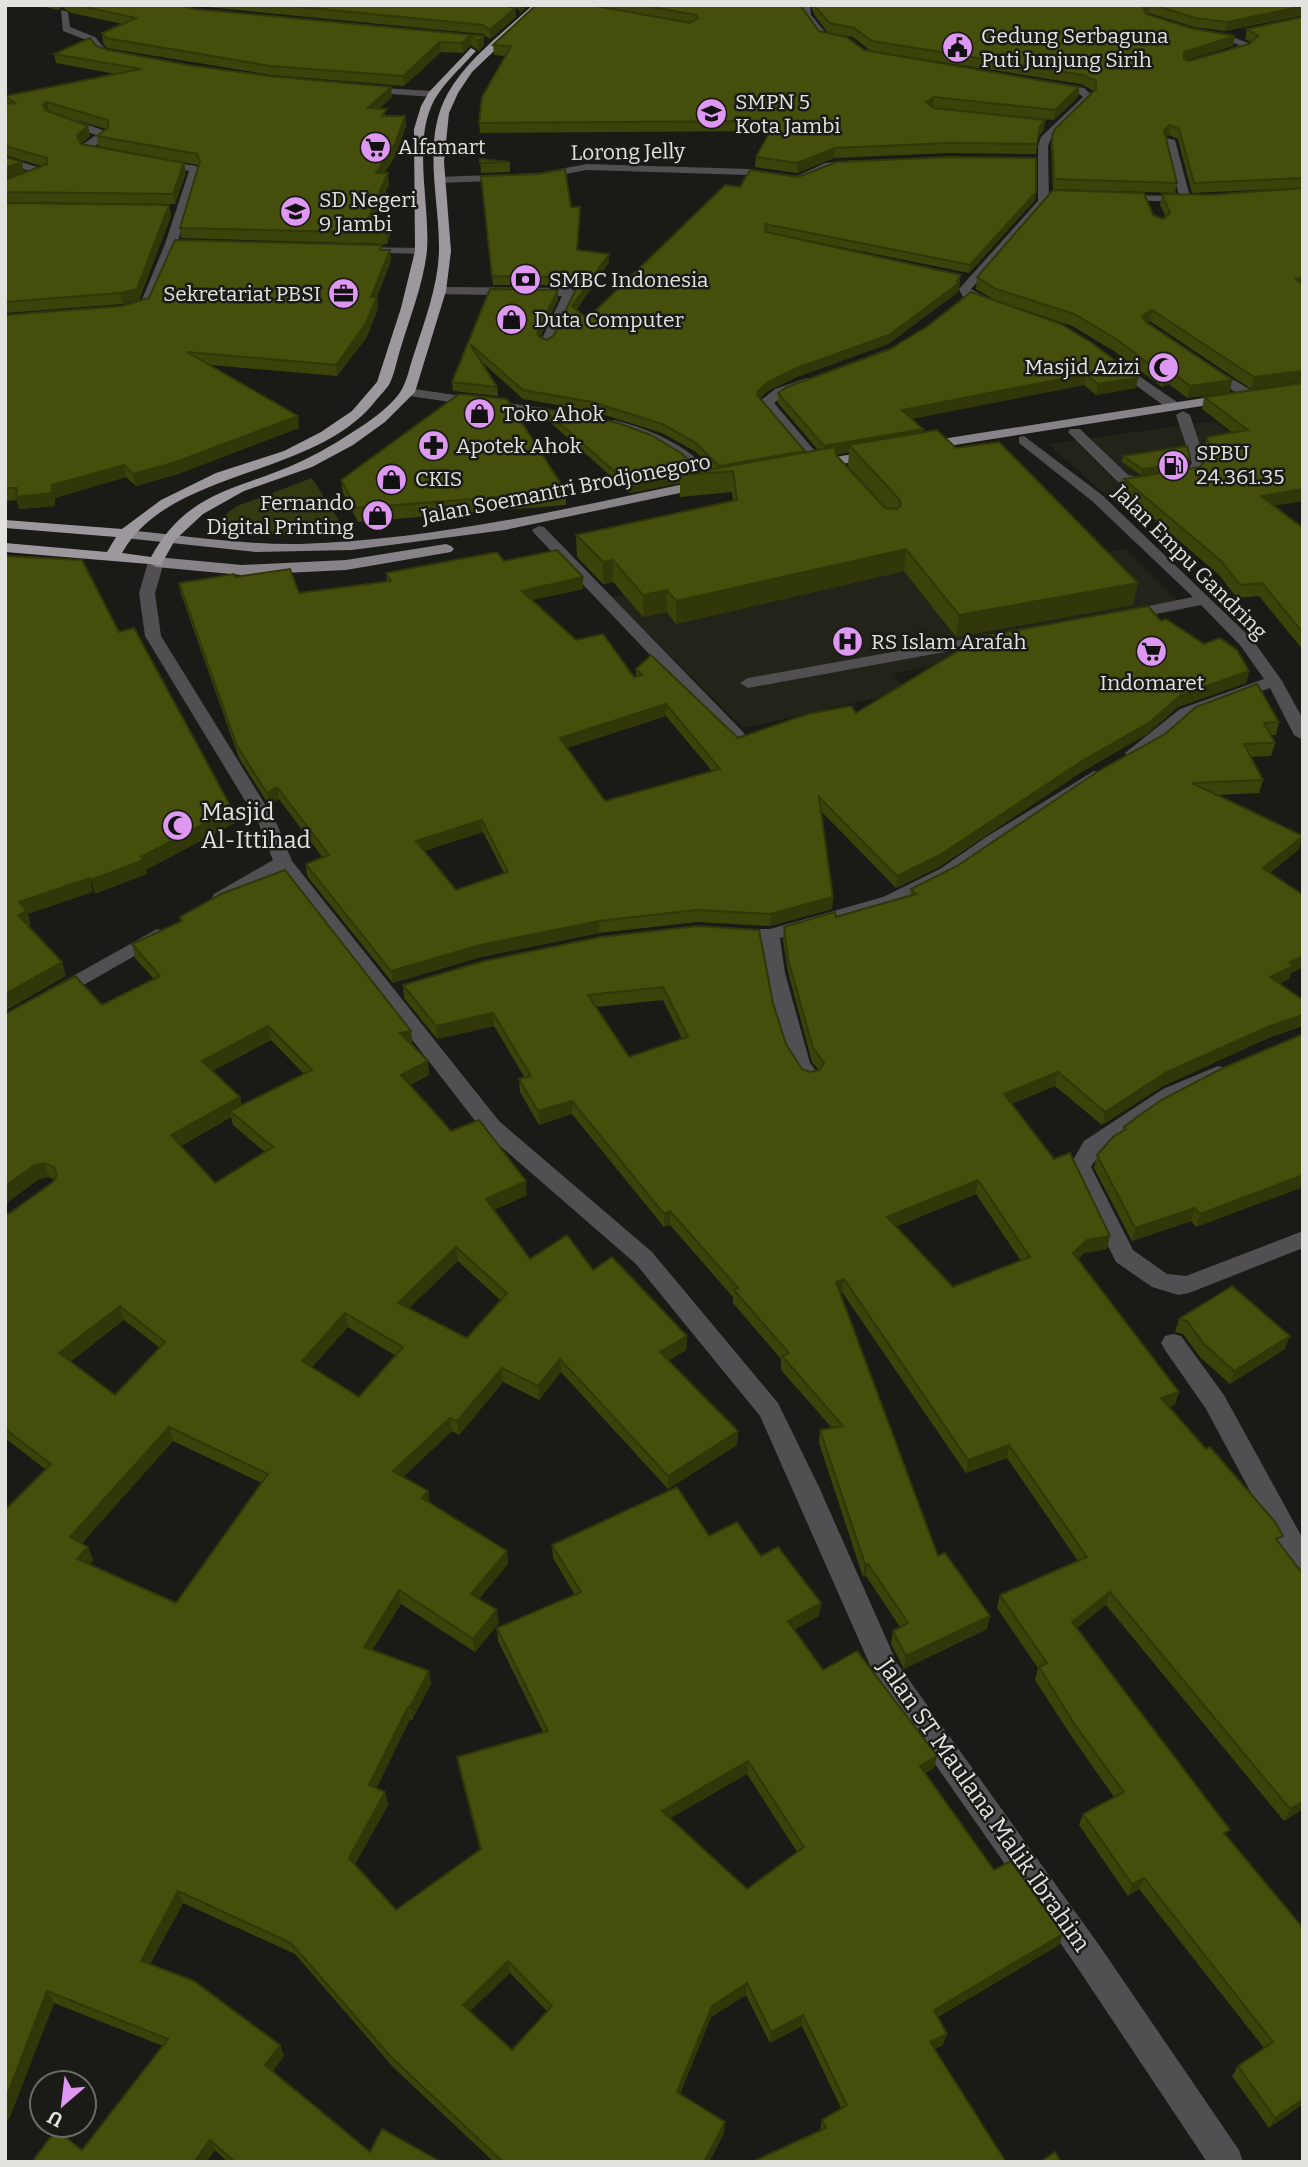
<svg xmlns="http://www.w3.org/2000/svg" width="1308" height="2167" font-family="Bitter,serif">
<rect width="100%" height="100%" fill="#1a1b16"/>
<g fill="#222419">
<path d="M 1215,421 L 1303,486 L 1303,502 L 1204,515 L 1195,509 L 1135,520 L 1048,444 Z"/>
<path d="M 982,528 L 1021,564 L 1126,549 L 1186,609 L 893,674 L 907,691 L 743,728 L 612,597 Z"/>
</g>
<path fill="#343911" d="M 312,478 L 346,532 C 318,533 244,542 226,520 L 227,513 L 237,506 Z"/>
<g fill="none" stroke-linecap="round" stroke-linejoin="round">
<g fill="#514f51" fill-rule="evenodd">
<path d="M 802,5 L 810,5 L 811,15 L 829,37 L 827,39 L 821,39 L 802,15 Z"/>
<path d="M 61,10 L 68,12 L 70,27 L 95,37 L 106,50 L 128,55 L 128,59 L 100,54 L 89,41 L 63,31 Z"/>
<path d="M 1203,34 L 1224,34 L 1254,45 L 1226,57 L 1221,54 L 1223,52 L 1240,45 L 1223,40 L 1203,38 Z"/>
<path d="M 1052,83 L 1084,88 L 1094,97 L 1051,138 L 1048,146 L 1049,202 L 971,289 L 998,304 L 992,308 L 963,297 L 959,289 L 1038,201 L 1038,146 L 1041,137 L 1083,97 L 1078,93 L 1049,88 L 1047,86 Z"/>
<path d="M 365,87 L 433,91 L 438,94 L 433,97 L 362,92 L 360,90 Z"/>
<path d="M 59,117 L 67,117 L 108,132 L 108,136 L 92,148 L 112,153 L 112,157 L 83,152 L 82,145 L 96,135 L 59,121 Z"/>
<path d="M 1166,138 L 1175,140 L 1190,197 L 1195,200 L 1193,202 L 1116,200 L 1116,196 L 1120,195 L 1179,196 Z"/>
<path d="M 5,157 L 47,170 L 48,172 L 43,175 L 5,164 Z"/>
<path d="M 157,159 L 196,166 L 199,171 L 177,244 L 152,304 L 126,315 L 120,311 L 122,308 L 141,302 L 165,244 L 189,171 L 153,164 L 152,162 Z"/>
<path d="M 856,160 L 861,163 L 860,165 L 831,168 L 798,182 L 749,175 L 587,170 L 538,179 L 439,183 L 434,180 L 439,177 L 538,173 L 587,164 L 749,169 L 797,176 L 825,163 Z"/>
<path d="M 363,247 L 421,248 L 427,251 L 421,254 L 359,252 L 357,250 Z"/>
<path d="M 440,287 L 570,288 L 576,292 L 552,343 L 546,347 L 540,343 L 562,296 L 436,294 L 436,288 Z"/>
<path d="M 1117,361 L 1177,402 L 1177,408 L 1167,408 L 1112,368 L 1111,365 Z"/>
<path d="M 1210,365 L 1254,392 L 1254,398 L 1244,398 L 1205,372 L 1204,369 Z"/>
<path d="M 807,378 L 814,382 L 812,385 L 785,395 L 774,403 L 826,464 L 819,468 L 814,467 L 759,402 L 775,389 Z"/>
<path d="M 408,388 L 569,412 L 576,416 L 569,420 L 403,395 L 401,392 Z"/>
<path d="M 1183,411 L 1190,415 L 1206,463 L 1197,477 L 1192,478 L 1141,486 L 1118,482 L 1068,432 L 1070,429 L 1080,429 L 1128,475 L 1141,478 L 1187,471 L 1192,463 L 1176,415 Z"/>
<path d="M 614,420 C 655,430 694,449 720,482 L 718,485 L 708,485 L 663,448 L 609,427 L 607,424 Z"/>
<path d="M 1024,436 L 1102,495 L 1252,639 L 1282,681 L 1303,719 L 1303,740 L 1294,735 L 1270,688 C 1246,697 1212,704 1191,717 C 1173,728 1152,763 1128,757 L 1125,753 L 1180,709 L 1264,679 L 1240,645 L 1201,605 L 1125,620 L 1119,618 L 1117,615 L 1119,612 L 1193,597 L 1092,501 L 1019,443 L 1019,437 Z"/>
<path d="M 539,526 L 544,527 L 743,732 L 746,736 L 743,740 L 731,740 L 534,533 L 532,530 Z"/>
<path d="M 156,557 L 164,562 L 155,593 L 161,636 L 276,822 L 292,861 L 499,1121 L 652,1252 L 778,1403 L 819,1487 L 897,1663 L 1099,1945 L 1239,2150 L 1243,2162 L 1207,2162 L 1077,1967 L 877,1681 L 760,1416 L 636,1264 L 483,1131 L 281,871 L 228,902 L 214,902 L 212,898 L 214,894 L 273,860 L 258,822 L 145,636 L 139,593 L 148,562 Z"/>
<path d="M 993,634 L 999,636 L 1001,639 L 999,642 L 748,688 L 740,683 L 748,678 Z"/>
<path d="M 1094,771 L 1100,772 L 1103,776 L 1100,780 L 954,877 L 897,905 L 780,938 L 785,973 L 810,1063 L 820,1076 L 817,1081 C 812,1083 807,1084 802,1080 C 781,1066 764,968 761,941 L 725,937 L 722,933 L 725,929 L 770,929 L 883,897 L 940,869 L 986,837 Z"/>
<path d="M 157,929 L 164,931 L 167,935 L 164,939 L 5,1030 L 5,1014 Z"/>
<path d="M 1218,1066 L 1225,1068 L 1228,1073 L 1225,1078 C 1187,1095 1112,1132 1091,1167 L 1133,1250 L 1167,1274 L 1186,1276 L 1303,1231 L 1303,1248 L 1189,1293 L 1178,1295 L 1152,1287 L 1116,1262 L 1069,1167 L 1084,1141 L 1163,1089 Z"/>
<path d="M 1173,1334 L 1181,1336 L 1224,1395 L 1303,1539 L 1303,1576 L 1294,1573 L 1206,1409 L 1165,1350 L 1161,1343 L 1165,1336 Z"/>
</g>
<g fill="#878388" fill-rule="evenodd">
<path d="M 1229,394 L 1236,398 L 1234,401 L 923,450 L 916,446 L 923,442 Z"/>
<path d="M 877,450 L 884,454 L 882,457 L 812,469 L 805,465 L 812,461 Z"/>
<path d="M 708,479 L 715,483 L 713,486 L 505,530 L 352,550 L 256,552 L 125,538 L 118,534 L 125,530 C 183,535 241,545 300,544 C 438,540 573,507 708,479 Z"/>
<path d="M 446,544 L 451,546 L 454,549 L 451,552 L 346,570 L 242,575 L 156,567 L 148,562 L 156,557 L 242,565 L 346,560 Z"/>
</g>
<path fill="#9c989e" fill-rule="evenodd" d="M 533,5 L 542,5 L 472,72 L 458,93 L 449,113 L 444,162 L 451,251 L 446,291 L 415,392 L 385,422 L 353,445 L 312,467 L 244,491 L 203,514 L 175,540 L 161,565 L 5,552 L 5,543 L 107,552 L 116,537 L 5,528 L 5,520 L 122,529 L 161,500 L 216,473 L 284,451 L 321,432 L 352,411 L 377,382 L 401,308 L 415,251 L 414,129 L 421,106 L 429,92 L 471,48 L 476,51 L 474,53 C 460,69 439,87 431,107 C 414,147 430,206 427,250 C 424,282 410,317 401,347 C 397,359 395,372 390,383 C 386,390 378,397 373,404 C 311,478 169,469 122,553 L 151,557 C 189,488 242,490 304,460 C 327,449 347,436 368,422 C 379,414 396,401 402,389 C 408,378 410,365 414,354 C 425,320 438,286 439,251 C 440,200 421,140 448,93 C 468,58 504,32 533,5 Z"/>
</g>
<g fill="#3c430a" fill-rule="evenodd">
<path d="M 39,5 L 180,5 L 195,9 L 484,36 L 484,45 L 479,51 L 471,45 L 463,53 L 441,52 L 404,86 L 271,75 L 107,48 L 103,43 L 102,33 L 123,24 L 71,13 L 62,7 L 58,10 Z"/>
<path d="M 186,5 L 529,5 L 520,13 L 519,9 L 515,8 L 516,17 L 490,39 L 483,34 Z"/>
<path d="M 591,5 L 800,5 L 819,31 L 864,50 L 1079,87 L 1078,97 L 1054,120 L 933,108 L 1044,130 L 1038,137 L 1036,154 L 948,153 L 834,158 L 797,173 L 755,167 L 756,157 L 770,131 L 480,133 L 479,123 L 506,56 L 494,55 L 493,45 Z"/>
<path d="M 811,5 L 1303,5 L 1303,15 L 1225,31 L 1194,27 L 1149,13 L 1147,14 L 1233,46 L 1187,60 L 1189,61 L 1249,44 L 1251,42 L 1245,39 L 1247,29 L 1303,17 L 1303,382 L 1251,389 L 1150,321 L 1147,323 L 1230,392 L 1187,398 L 1169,384 L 1162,387 L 1114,351 L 1072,326 L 995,300 L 976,289 L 977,277 L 1153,215 L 1163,219 L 1166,217 L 1160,205 L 1162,194 L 1208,195 L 1300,188 L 1192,193 L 1178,139 L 1169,135 L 1166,137 L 1177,183 L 1175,193 L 1053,189 L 1051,146 L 1052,136 L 1094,91 L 1081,84 L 871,51 L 853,37 L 828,33 L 814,14 Z"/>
<path d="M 96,46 L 108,50 L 188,65 L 392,97 L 379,109 L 387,116 L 405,116 L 406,126 L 396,155 L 384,173 L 389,184 L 373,221 L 390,221 L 391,232 L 387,244 L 181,238 L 180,228 L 198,165 L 98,146 L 97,136 L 106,129 L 49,112 L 90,136 L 81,144 L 184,163 L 186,173 L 175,204 L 5,202 L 5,180 L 41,166 L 5,155 L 5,96 L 116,74 L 56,63 L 54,54 Z"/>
<path d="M 480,159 L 510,162 L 510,172 L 481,173 Z"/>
<path d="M 798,177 L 1035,200 L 969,273 L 766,232 L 960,284 L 958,292 L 888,344 L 797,377 L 768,391 L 760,398 L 805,453 L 818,450 L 778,403 L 778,393 L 890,349 L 928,326 L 1136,388 L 1096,395 L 1084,385 L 911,419 L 923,429 L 922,433 L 1133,605 L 956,637 L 904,571 L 676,624 L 667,612 L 643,617 L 613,582 L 603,584 L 577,557 L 576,535 L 733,501 L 732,492 L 680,497 L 680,483 L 630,493 L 543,416 L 542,408 L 700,472 L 713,469 L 696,452 L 662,433 L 592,411 L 523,399 L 482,362 L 497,387 L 498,396 L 453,391 L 452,382 L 490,289 L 558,299 L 540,337 L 547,340 L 554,335 L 575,290 L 570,285 L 493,285 L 482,184 L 571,207 L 580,215 L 578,250 L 609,262 L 576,310 L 587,319 L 740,187 ZM 849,452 L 848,466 L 886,508 L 836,455 Z"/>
<path d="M 5,203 L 169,205 L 171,216 L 139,300 L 123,304 L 5,313 Z"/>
<path d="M 382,245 L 383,250 L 390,250 L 391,261 L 377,297 L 378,308 L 367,337 L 337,376 L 210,365 L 298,416 L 299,428 L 178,474 L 136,486 L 126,477 L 55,498 L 55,506 L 19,509 L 17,500 L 5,501 L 5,315 L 122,306 Z"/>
<path d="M 1303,383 L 1303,501 L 1274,505 L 1303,528 L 1303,650 L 1259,596 L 1237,598 L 1219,575 L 1122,491 L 1124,479 L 1200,467 L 1207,458 L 1204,449 L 1207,437 L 1233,433 L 1202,409 L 1204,397 Z"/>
<path d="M 1123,456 L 1190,457 L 1189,463 L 1185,469 L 1141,475 L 1122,462 Z"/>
<path d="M 341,480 L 566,492 L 566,505 L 358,522 L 343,493 Z"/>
<path d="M 504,561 L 583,589 L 532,600 L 576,640 L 634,677 L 636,677 L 636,669 L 738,738 L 856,713 L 967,645 L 968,639 L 1161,621 L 1204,644 L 1249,671 L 1246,683 L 1178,707 L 1147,734 L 1080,773 L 939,867 L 896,888 L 821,811 L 833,897 L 832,909 L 770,926 L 697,922 L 599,933 L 481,957 L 393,983 L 307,876 L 306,864 L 323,858 L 279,799 L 269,805 L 239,758 L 181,594 L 179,583 L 235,577 L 299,593 L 387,581 L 386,573 ZM 666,716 L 712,771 L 605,801 L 567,748 ZM 483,832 L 504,873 L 456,890 L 424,851 Z"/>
<path d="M 1196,707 L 1279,722 L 1276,735 L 1270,735 L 1275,743 L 1271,756 L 1251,757 L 1263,780 L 1259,793 L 1217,795 L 1299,849 L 1270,873 L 1303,895 L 1303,967 L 1291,973 L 1289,979 L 1279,984 L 1266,1039 L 1163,1086 L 1102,1125 L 1055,1086 L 1011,1104 L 1107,1249 L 1084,1253 L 1077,1260 L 1175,1405 L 1168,1407 L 1280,1543 L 1303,1574 L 1303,1809 L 1284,1821 L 1106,1605 L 1077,1628 L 1227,1837 L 1303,1928 L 1303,2104 L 1269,2128 L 1232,2076 L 1238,2066 L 1264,2048 L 1139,1889 L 1128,1896 L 1079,1825 L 1083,1814 L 1114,1797 L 1072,1737 L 1035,1680 L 1038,1668 L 997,1608 L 1000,1595 L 1078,1561 L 1007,1458 L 966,1473 L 842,1292 L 840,1293 L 938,1556 L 987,1629 L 904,1669 L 891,1644 L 893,1631 L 900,1627 L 866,1576 L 863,1577 L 819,1443 L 820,1430 L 832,1428 L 781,1370 L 781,1359 L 733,1303 L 733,1297 L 670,1225 L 664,1227 L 572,1114 L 539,1125 L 520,1092 L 519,1079 L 525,1078 L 494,1026 L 437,1039 L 404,998 L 403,985 L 484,961 L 773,1003 L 786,1044 L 802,1069 L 810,1072 L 819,1070 L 812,1062 L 788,972 L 783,940 L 784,927 L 836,917 L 910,896 L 911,889 L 957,866 L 1165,734 ZM 663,1000 L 682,1039 L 629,1057 L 596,1007 ZM 976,1194 L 1021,1261 L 953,1287 L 895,1227 Z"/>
<path d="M 180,917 L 413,1045 L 412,1045 L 428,1061 L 429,1075 L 410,1085 L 451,1131 L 527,1195 L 494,1210 L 530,1259 L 593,1270 L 687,1336 L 686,1350 L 668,1361 L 738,1431 L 737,1445 L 668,1489 L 561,1372 L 539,1400 L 503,1382 L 459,1435 L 452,1431 L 403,1477 L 428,1491 L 430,1503 L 507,1551 L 508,1564 L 479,1599 L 499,1623 L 475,1652 L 401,1604 L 372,1650 L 429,1671 L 431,1684 L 412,1720 L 410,1719 L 376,1788 L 385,1792 L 388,1805 L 355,1864 L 396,1910 L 480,1850 L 459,1769 L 457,1757 L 543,1732 L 498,1641 L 497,1628 L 575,1595 L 553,1558 L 552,1545 L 709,1536 L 761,1556 L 819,1616 L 794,1630 L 823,1670 L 934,1768 L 925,1773 L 994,1870 L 1063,1934 L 1059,1945 L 938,2017 L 943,2045 L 934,2049 L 1006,2162 L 820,2131 L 822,2120 L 841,2108 L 802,2026 L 770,2043 L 746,1995 L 711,2017 L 680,2094 L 724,2133 L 709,2162 L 494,2162 L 393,2067 L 295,1954 L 183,1903 L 150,1964 L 280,2045 L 284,2056 L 272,2072 L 370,2152 L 441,2162 L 228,2162 L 215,2150 L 206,2162 L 32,2162 L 82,2150 L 163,2046 L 54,2003 L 9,2119 L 5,2119 L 5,1510 L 45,1469 L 5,1438 L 5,1214 L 10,1213 L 53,1182 L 55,1180 L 49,1177 L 39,1179 L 5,1204 L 102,1005 L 154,979 L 135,958 L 132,944 L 181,922 ZM 271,1040 L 304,1074 L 242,1105 L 212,1071 ZM 231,1117 L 233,1125 L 265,1152 L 215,1183 L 181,1146 ZM 458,1261 L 500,1300 L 467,1338 L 409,1308 ZM 124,1320 L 160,1348 L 115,1395 L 70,1362 ZM 348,1327 L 396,1356 L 359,1397 L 312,1367 ZM 173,1441 L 262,1483 L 176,1603 L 89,1564 L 93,1560 L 88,1547 L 81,1544 ZM 747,1774 L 797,1852 L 747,1889 L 670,1818 ZM 510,1973 L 547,2011 L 512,2050 L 470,2011 Z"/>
<path d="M 1303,1034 L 1303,1187 L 1196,1227 L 1191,1221 L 1132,1241 L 1094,1168 L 1097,1155 L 1123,1131 L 1124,1127 Z"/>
<path d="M 1179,1319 L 1285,1349 L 1230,1384 L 1200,1357 L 1183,1334 L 1175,1332 Z"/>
</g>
<g fill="#313708">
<path d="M 520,5 L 529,5 L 520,13 Z"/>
<path d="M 1148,5 L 1150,5 L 1149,13 L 1142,17 L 1143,7 Z"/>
<path d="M 1303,6 L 1302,14 L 1225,31 L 1227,22 Z"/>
<path d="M 515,8 L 516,17 L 490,39 L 490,30 Z"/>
<path d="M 470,36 L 471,45 L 463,53 L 462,43 Z"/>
<path d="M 484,36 L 484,45 L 479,51 L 478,41 Z"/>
<path d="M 1235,36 L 1233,46 L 1182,61 L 1184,52 Z"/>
<path d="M 440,42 L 441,52 L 404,86 L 403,76 Z"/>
<path d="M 391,87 L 392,97 L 369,118 L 368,108 Z"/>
<path d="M 1079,87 L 1078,97 L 1054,120 L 1055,110 Z"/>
<path d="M 934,97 L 933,107 L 926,112 L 926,102 Z"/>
<path d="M 47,102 L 49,111 L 45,114 L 43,104 Z"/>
<path d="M 405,116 L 406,126 L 396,155 L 377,184 L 376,173 Z"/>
<path d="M 1045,120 L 1044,130 L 1038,137 L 1036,154 L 1040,126 Z"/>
<path d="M 1170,125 L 1169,135 L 1162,141 L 1164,130 Z"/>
<path d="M 88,126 L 90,136 L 79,145 L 77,135 Z"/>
<path d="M 835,148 L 834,158 L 797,173 L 797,163 Z"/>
<path d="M 22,162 L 24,172 L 5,179 L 5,168 Z"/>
<path d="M 184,163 L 186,173 L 175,204 L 173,194 Z"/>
<path d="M 388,173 L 389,184 L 368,232 L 367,221 Z"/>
<path d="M 1036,192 L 1035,200 L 969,273 L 970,265 Z"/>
<path d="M 169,205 L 171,216 L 139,300 L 123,304 L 120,293 Z"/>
<path d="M 390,221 L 391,232 L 387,244 L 386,233 Z"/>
<path d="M 390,250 L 391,261 L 372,308 L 371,297 Z"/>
<path d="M 609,254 L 609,262 L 573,315 L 572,306 Z"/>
<path d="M 961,275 L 958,292 L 888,344 L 797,377 L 768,391 L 757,400 L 758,391 L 768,382 L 957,281 Z"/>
<path d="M 1303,277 L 1303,288 L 1296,279 Z"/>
<path d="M 558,290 L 558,299 L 538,342 L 537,333 Z"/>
<path d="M 377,297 L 378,308 L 367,337 L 337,376 L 336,365 Z"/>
<path d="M 1152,310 L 1150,321 L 1140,327 L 1142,316 Z"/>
<path d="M 1303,371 L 1303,382 L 1251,389 L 1254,377 Z"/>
<path d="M 1172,372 L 1169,384 L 1162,387 L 1164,375 Z"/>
<path d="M 1086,374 L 1084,385 L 901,421 L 902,410 Z"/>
<path d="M 1138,378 L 1136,388 L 1096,395 L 1098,384 Z"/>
<path d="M 1232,380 L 1230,392 L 1187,398 L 1190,386 Z"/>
<path d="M 298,416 L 299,428 L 178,474 L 136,486 L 133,474 Z"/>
<path d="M 923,429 L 922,440 L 849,445 L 849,452 L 824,457 L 824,446 Z"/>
<path d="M 805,451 L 805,460 L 733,471 L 718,472 L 719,466 Z"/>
<path d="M 1190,457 L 1189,463 L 1185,469 L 1141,475 L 1142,469 Z"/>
<path d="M 124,465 L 126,477 L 55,498 L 55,506 L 19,509 L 16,497 Z"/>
<path d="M 680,475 L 680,483 L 630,493 L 630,485 Z"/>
<path d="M 1303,489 L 1303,501 L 1258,508 L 1261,496 Z"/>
<path d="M 906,549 L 904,571 L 676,624 L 676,601 Z"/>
<path d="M 613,560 L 613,582 L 603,584 L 603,562 Z"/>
<path d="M 583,577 L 583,589 L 523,602 L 522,591 Z"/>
<path d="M 1138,583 L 1133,605 L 956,637 L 959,615 Z"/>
<path d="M 667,590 L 667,612 L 643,617 L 643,595 Z"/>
<path d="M 1249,671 L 1246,683 L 1178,707 L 1147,734 L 1080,773 L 939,867 L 896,888 L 897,876 L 1181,695 Z"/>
<path d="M 666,704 L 666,716 L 560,750 L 560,738 Z"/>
<path d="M 277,787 L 279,799 L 269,805 L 267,793 Z"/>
<path d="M 232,809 L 235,823 L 146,870 L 147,874 L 95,894 L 91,880 L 141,857 Z"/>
<path d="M 482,820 L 483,832 L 417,853 L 416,841 Z"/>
<path d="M 1303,836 L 1299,849 L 1259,881 L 1263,868 Z"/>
<path d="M 90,878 L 93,892 L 28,914 L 31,925 L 22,929 L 18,915 L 19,902 Z"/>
<path d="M 833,897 L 832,909 L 770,926 L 770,914 Z"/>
<path d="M 599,921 L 599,933 L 481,957 L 393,983 L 391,971 L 480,945 Z"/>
<path d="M 1303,956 L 1303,967 L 1291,973 L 1289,979 L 1266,990 L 1270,977 L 1289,963 Z"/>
<path d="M 62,962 L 66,976 L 5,1011 L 5,994 Z"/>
<path d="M 493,1013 L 494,1026 L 437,1039 L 436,1026 Z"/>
<path d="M 1303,1015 L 1303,1026 L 1266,1039 L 1163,1086 L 1102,1125 L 1105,1112 L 1167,1072 L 1270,1026 Z"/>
<path d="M 268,1026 L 271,1040 L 205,1075 L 202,1061 Z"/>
<path d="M 411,1031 L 413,1045 L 401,1047 L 400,1033 Z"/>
<path d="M 428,1061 L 429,1075 L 403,1089 L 401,1075 Z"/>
<path d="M 1058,1072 L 1055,1086 L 1002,1108 L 1004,1094 Z"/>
<path d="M 240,1097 L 243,1111 L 230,1111 L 231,1117 L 175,1149 L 171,1135 Z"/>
<path d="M 572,1101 L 572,1114 L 539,1125 L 538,1111 Z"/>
<path d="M 44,1163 L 49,1177 L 39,1179 L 5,1204 L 5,1186 L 35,1165 Z"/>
<path d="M 1303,1175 L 1303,1187 L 1196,1227 L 1200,1214 Z"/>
<path d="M 978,1180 L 976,1194 L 885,1231 L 887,1217 Z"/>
<path d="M 526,1181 L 527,1195 L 487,1213 L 486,1199 Z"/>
<path d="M 1195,1208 L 1191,1221 L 1132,1241 L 1135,1228 Z"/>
<path d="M 670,1211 L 670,1225 L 664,1227 L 664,1214 Z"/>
<path d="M 1110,1236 L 1107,1249 L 1084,1253 L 1070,1267 L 1073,1253 L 1087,1240 Z"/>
<path d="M 456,1247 L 458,1261 L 400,1317 L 398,1303 Z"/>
<path d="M 844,1279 L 842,1292 L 835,1296 L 836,1282 Z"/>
<path d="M 120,1306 L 124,1320 L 63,1367 L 59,1353 Z"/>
<path d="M 345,1313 L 348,1327 L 305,1375 L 302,1361 Z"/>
<path d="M 687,1336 L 686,1350 L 660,1366 L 660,1352 Z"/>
<path d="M 1290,1336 L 1285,1349 L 1230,1384 L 1234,1371 Z"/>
<path d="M 560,1359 L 561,1372 L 539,1400 L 538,1386 Z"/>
<path d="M 502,1368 L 503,1382 L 459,1435 L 457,1421 Z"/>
<path d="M 1179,1392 L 1175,1405 L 1157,1412 L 1161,1398 Z"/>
<path d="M 450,1418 L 452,1431 L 395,1484 L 393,1471 Z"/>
<path d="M 169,1427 L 173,1441 L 75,1551 L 70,1537 Z"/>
<path d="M 738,1431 L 737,1445 L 668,1489 L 668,1476 Z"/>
<path d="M 1009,1445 L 1007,1458 L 966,1473 L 968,1460 Z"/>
<path d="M 428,1491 L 430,1505 L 422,1498 Z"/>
<path d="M 88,1547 L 93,1560 L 82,1573 L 77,1559 Z"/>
<path d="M 507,1551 L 508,1564 L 472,1607 L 471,1594 Z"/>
<path d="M 865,1564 L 868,1564 L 866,1576 L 863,1577 Z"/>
<path d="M 399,1590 L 401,1604 L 366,1660 L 364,1647 Z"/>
<path d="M 1110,1592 L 1106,1605 L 1068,1634 L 1072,1622 Z"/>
<path d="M 821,1603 L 819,1616 L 786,1634 L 788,1621 Z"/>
<path d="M 497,1610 L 499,1623 L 475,1652 L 473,1639 Z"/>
<path d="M 990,1616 L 987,1629 L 904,1669 L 906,1656 Z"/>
<path d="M 429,1671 L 431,1684 L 412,1720 L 410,1707 Z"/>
<path d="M 408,1707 L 410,1719 L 372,1798 L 369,1785 Z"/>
<path d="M 937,1756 L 934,1768 L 917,1778 L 920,1766 Z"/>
<path d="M 748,1761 L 747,1774 L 662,1823 L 662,1811 Z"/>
<path d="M 385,1792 L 388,1805 L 352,1870 L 349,1858 Z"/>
<path d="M 1303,1801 L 1303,1809 L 1284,1821 L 1290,1809 Z"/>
<path d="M 1144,1878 L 1139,1889 L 1128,1896 L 1132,1884 Z"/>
<path d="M 178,1891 L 183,1903 L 146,1972 L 141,1961 Z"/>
<path d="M 1063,1934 L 1059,1945 L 931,2021 L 934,2010 Z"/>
<path d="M 508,1961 L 510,1973 L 465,2016 L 463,2005 Z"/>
<path d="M 747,1983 L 746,1995 L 711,2017 L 676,2102 L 677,2092 L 712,2006 Z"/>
<path d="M 47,1991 L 54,2003 L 9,2119 L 5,2113 L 5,2101 Z"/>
<path d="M 803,2015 L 802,2026 L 770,2043 L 771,2032 Z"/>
<path d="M 947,2034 L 943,2045 L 927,2053 L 930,2042 Z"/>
<path d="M 280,2045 L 284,2056 L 269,2076 L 265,2065 Z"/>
<path d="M 1303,2099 L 1303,2104 L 1269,2128 L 1275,2118 Z"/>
<path d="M 725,2122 L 724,2133 L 709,2162 L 704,2162 Z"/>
<path d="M 210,2140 L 215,2150 L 206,2162 L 194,2162 Z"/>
</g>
<g fill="#464e0c" stroke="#313708" stroke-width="2" fill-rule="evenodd">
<path d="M 77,5 L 180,5 L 195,9 L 484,36 L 478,41 L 470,36 L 462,43 L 440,42 L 403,76 L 270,66 L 106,38 L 102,33 L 136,18 Z"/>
<path d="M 280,5 L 504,5 L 515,8 L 490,30 L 483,25 Z"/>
<path d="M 536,5 L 590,5 L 690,23 L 698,18 L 696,15 L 641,5 L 800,5 L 819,31 L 846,37 L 864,50 L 1079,87 L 1055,110 L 934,97 L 926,102 L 934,108 L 1045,120 L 1040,126 L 1037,144 L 949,143 L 835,148 L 797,163 L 756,157 L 776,121 L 479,123 L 482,97 L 511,46 L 493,45 Z"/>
<path d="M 814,5 L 1148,5 L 1143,7 L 1146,14 L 1190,28 L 1235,36 L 1184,52 L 1184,59 L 1189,61 L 1249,44 L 1258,36 L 1247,29 L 1303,17 L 1303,178 L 1194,183 L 1179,129 L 1170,125 L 1164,130 L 1177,183 L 1054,179 L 1052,136 L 1055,129 L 1096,89 L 1096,81 L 1083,75 L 872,41 L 854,28 L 829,23 Z"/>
<path d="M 1154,5 L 1303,5 L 1303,6 L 1227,22 L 1195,18 Z"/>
<path d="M 90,38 L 96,46 L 108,50 L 188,65 L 269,76 L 391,87 L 368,108 L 387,109 L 382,116 L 405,116 L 395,144 L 376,173 L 388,173 L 367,221 L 390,221 L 386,233 L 180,228 L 200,161 L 197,154 L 97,136 L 108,128 L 108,120 L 47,102 L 43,104 L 45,110 L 88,126 L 77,135 L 81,144 L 184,163 L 173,194 L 5,192 L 5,180 L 47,164 L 47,158 L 5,146 L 5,104 L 15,103 L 5,96 L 141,69 L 54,54 Z"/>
<path d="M 5,157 L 22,162 L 5,168 Z"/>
<path d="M 949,157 L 1036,158 L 1036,192 L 970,265 L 765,224 L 766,232 L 961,275 L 957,281 L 959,283 L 889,335 L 797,368 L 768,382 L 758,391 L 757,395 L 805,451 L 719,466 L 696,443 L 662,424 L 592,402 L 523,390 L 470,344 L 497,387 L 452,382 L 490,289 L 558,290 L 537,333 L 538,336 L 547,340 L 554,335 L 578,285 L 570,277 L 492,276 L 481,176 L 538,174 L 565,169 L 571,207 L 580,207 L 577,250 L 609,254 L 572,306 L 587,319 L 725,185 L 740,187 L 750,170 L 798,177 L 837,162 Z"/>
<path d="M 480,159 L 510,162 L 480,163 Z"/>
<path d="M 1303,188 L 1303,277 L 1296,279 L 1303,285 L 1303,371 L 1254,377 L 1152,310 L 1142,316 L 1146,322 L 1232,380 L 1190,386 L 1172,372 L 1164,375 L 1116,339 L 1074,314 L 996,289 L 977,277 L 1053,190 L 1144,193 L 1153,215 L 1163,219 L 1170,213 L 1162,194 L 1208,195 Z"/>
<path d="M 5,203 L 169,205 L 137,289 L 120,293 L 5,302 Z"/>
<path d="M 175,240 L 382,245 L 380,250 L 390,250 L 371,297 L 377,297 L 365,325 L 336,365 L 187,352 L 298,416 L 176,462 L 133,474 L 124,465 L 52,485 L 52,493 L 16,497 L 17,488 L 5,488 L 5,315 L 122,306 L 149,298 Z"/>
<path d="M 971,292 L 1061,324 L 1092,343 L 1138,378 L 1098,384 L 1086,374 L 902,410 L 923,429 L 824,446 L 778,393 L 787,387 L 890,349 L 928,326 Z"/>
<path d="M 1303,383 L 1303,489 L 1261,496 L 1303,528 L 1303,633 L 1262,583 L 1240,585 L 1222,562 L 1124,479 L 1200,467 L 1211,452 L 1207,437 L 1248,430 L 1204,397 Z"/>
<path d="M 459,394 L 507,399 L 566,492 L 356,508 L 341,480 Z"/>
<path d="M 542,408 L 618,423 L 651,435 L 681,453 L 700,471 L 630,485 Z"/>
<path d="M 937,430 L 956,448 L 999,442 L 1138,583 L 959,615 L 906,549 L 676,601 L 667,590 L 643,595 L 613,560 L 603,562 L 576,535 L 737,500 L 733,471 L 680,475 L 835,447 L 836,455 L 885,508 L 897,509 L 901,505 L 899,499 L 849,445 Z"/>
<path d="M 1187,446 L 1190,457 L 1187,463 L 1142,469 L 1123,456 Z"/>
<path d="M 557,550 L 583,577 L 522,591 L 576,640 L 603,634 L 634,677 L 642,675 L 636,669 L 651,655 L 738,738 L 808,714 L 851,706 L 856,713 L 971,643 L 968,639 L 1148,606 L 1161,621 L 1166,619 L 1204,644 L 1220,638 L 1237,650 L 1249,671 L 1181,695 L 1150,722 L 1082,761 L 940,855 L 897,876 L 819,797 L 833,897 L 770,914 L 697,910 L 599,921 L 480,945 L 391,971 L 306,864 L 329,855 L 277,787 L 267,793 L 237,746 L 179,583 L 234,574 L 235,577 L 290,569 L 299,593 L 391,581 L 386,573 L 497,552 L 504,561 ZM 666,704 L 720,769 L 605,801 L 560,738 ZM 482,820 L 508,872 L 456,890 L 416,841 Z"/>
<path d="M 5,556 L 82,560 L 119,632 L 134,628 L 232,809 L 141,857 L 144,860 L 91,880 L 90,878 L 19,902 L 27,911 L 18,915 L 62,962 L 5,994 Z"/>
<path d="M 1257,684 L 1279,722 L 1264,723 L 1275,743 L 1244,744 L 1263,780 L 1192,783 L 1303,836 L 1263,868 L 1303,895 L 1303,956 L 1289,963 L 1293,966 L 1270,977 L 1303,1000 L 1303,1015 L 1270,1026 L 1167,1072 L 1105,1112 L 1058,1072 L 1004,1094 L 1054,1159 L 1070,1153 L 1110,1236 L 1087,1240 L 1073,1253 L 1179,1392 L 1161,1398 L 1206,1449 L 1210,1447 L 1276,1523 L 1283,1536 L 1276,1539 L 1303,1574 L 1303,1801 L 1290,1809 L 1110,1592 L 1072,1622 L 1230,1830 L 1224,1833 L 1303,1928 L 1303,2099 L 1275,2118 L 1238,2066 L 1273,2042 L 1144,1878 L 1132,1884 L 1083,1814 L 1124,1792 L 1075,1725 L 1039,1667 L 1047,1663 L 1000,1595 L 1087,1557 L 1009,1445 L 968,1460 L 844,1279 L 836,1282 L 938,1556 L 945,1553 L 990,1616 L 906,1656 L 893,1631 L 908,1623 L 868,1564 L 865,1564 L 820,1430 L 843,1426 L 782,1356 L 789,1353 L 734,1290 L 738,1288 L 670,1211 L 664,1214 L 572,1101 L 538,1111 L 519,1079 L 531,1076 L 493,1013 L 436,1026 L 403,985 L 484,961 L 600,937 L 697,926 L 759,930 L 773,1003 L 786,1044 L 802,1069 L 810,1072 L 819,1070 L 824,1063 L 813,1048 L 788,959 L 784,927 L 835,912 L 836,917 L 916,894 L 911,889 L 957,866 L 1097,772 L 1165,734 L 1196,707 ZM 663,987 L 688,1037 L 629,1057 L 588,995 ZM 978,1180 L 1030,1257 L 953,1287 L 887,1217 Z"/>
<path d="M 285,870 L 411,1031 L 400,1033 L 428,1061 L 401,1075 L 451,1131 L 479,1120 L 526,1181 L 486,1199 L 530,1259 L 567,1235 L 593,1270 L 612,1257 L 687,1336 L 660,1352 L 738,1431 L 668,1476 L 560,1359 L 538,1386 L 502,1368 L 457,1421 L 450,1418 L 393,1471 L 428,1491 L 422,1498 L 507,1551 L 471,1594 L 497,1610 L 473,1639 L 399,1590 L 364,1647 L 429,1671 L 410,1707 L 408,1707 L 369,1785 L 385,1792 L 349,1858 L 396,1910 L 481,1849 L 457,1757 L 548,1731 L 497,1628 L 581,1592 L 552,1545 L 677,1487 L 709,1536 L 737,1522 L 761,1556 L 778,1547 L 821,1603 L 788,1621 L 823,1670 L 857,1651 L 937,1756 L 920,1766 L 994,1870 L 1011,1861 L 1063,1934 L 934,2010 L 947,2034 L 930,2042 L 1006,2162 L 752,2162 L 826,2128 L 822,2120 L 847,2105 L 803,2015 L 771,2032 L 747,1983 L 712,2006 L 677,2092 L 725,2122 L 704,2162 L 503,2162 L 390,2056 L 291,1943 L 178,1891 L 141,1961 L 194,1981 L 280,2045 L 265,2065 L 370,2152 L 382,2129 L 441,2162 L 235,2162 L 210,2140 L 194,2162 L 32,2162 L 56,2130 L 82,2150 L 168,2039 L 47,1991 L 5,2101 L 5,1510 L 51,1464 L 5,1429 L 5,1214 L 10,1213 L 53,1182 L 57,1175 L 54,1167 L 44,1163 L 35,1165 L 5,1186 L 5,1014 L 75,976 L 102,1005 L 160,976 L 132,944 L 182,921 L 180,917 L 221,894 ZM 268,1026 L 312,1070 L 230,1111 L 273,1147 L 215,1183 L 171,1135 L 240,1097 L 202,1061 ZM 456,1247 L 507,1293 L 467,1338 L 398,1303 ZM 120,1306 L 165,1342 L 115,1395 L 59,1353 ZM 345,1313 L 403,1347 L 359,1397 L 302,1361 ZM 169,1427 L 268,1474 L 176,1603 L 77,1559 L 88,1547 L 70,1537 ZM 748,1761 L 804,1847 L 747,1889 L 662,1811 ZM 508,1961 L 552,2006 L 512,2050 L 463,2005 Z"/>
<path d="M 1303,1034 L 1303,1175 L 1200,1214 L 1195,1208 L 1135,1228 L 1097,1155 L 1114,1136 L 1126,1129 L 1124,1127 L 1137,1117 L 1163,1099 L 1223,1068 Z"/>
<path d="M 1232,1286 L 1290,1336 L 1234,1371 L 1204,1344 L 1187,1321 L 1179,1319 Z"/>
<path d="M 1055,2152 L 1061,2162 L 1040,2162 Z"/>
</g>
<defs>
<symbol id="civic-disc" viewBox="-11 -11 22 22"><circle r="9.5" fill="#df98f1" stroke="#1a1b16"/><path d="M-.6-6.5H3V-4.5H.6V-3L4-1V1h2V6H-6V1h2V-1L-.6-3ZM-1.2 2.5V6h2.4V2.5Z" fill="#111"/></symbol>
<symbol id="school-disc" viewBox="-11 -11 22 22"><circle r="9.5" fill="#df98f1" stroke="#1a1b16"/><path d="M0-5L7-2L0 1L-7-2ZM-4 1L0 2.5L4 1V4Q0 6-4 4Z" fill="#111"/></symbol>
<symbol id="supermarket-disc" viewBox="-11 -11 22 22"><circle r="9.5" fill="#df98f1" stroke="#1a1b16"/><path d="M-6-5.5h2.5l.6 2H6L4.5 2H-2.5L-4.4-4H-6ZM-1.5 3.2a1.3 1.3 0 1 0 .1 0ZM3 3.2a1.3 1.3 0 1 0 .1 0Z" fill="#111"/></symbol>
<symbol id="bank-disc" viewBox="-11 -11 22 22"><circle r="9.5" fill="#df98f1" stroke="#1a1b16"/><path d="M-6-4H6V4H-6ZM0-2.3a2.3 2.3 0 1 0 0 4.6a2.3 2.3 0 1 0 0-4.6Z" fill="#111"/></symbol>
<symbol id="office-disc" viewBox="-11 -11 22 22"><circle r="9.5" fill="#df98f1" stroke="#1a1b16"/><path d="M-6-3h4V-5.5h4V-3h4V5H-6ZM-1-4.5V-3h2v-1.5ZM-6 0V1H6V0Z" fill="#111"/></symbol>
<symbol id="shop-disc" viewBox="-11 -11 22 22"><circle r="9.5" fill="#df98f1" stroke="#1a1b16"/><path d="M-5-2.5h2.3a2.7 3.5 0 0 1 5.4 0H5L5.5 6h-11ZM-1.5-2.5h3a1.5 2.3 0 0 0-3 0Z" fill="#111"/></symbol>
<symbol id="mosque-disc" viewBox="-11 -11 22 22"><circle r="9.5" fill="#df98f1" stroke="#1a1b16"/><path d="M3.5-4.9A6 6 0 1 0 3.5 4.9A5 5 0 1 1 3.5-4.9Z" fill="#111"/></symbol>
<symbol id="pharmacy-disc" viewBox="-11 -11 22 22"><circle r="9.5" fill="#df98f1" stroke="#1a1b16"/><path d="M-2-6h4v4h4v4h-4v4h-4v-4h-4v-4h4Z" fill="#111"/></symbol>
<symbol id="fuel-disc" viewBox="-11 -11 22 22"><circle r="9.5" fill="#df98f1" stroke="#1a1b16"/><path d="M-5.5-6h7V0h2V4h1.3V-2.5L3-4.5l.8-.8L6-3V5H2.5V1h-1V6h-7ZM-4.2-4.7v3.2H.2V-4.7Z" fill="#111"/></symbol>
<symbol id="hospital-disc" viewBox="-11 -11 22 22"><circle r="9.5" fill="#df98f1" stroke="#1a1b16"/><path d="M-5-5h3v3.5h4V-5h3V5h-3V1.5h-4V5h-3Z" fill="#111"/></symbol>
</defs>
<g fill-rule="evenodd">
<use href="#civic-disc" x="940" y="30" width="35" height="35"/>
<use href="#school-disc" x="694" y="96" width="35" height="35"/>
<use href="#supermarket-disc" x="358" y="130" width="35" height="35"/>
<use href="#school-disc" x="278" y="194" width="35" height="35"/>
<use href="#bank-disc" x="508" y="262" width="35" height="35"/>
<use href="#office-disc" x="326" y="276" width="35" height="35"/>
<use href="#shop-disc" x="494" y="302" width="35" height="35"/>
<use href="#mosque-disc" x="1146" y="350" width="35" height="35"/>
<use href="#shop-disc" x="462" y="396" width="35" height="35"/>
<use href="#pharmacy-disc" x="416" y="428" width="35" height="35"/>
<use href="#fuel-disc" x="1156" y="448" width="35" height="35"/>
<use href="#shop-disc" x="374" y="462" width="35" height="35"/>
<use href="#shop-disc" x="360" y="498" width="35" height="35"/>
<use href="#hospital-disc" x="830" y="624" width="35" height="35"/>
<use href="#supermarket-disc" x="1134" y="634" width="35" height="35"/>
<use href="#mosque-disc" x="160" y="808" width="35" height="35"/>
</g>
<g text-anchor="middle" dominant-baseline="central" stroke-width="5" stroke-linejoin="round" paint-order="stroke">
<g font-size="21" fill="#e2e3df" stroke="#1a1b16" text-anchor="start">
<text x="981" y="36">Gedung Serbaguna<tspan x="981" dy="24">Puti Junjung Sirih</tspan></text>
<text x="735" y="102">SMPN 5<tspan x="735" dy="24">Kota Jambi</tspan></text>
<text x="398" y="147">Alfamart</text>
<text x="319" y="200">SD Negeri<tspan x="319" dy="24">9 Jambi</tspan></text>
<text x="549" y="280">SMBC Indonesia</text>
<text x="321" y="294" text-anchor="end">Sekretariat PBSI</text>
<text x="534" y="320">Duta Computer</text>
<text x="1140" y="367" text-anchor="end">Masjid Azizi</text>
<text x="502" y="414">Toko Ahok</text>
<text x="456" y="446">Apotek Ahok</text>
<text x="1196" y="453">SPBU<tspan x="1196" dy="24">24.361.35</tspan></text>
<text x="415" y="479">CKIS</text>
<text x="354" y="503" text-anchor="end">Fernando<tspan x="354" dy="24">Digital Printing</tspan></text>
<text x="871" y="642">RS Islam Arafah</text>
<text x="1152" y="683" text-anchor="middle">Indomaret</text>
</g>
<g font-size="21" fill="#e2e3df" stroke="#1a1b16">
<text transform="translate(628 152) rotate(-1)">Lorong Jelly</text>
<text transform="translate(566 489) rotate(-11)">Jalan Soemantri Brodjonegoro</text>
<text transform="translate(1190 562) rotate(45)">Jalan Empu Gandring</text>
</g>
<g font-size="24" fill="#e2e3df" stroke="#1a1b16" text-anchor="start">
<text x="201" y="812">Masjid<tspan x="201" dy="28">Al-Ittihad</tspan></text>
</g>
<g font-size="24" fill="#e2e3df" stroke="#1a1b16">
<text transform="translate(984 1805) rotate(55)">Jalan ST Maulana Malik Ibrahim</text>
</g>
</g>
<rect width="1308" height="2167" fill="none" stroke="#e2e3df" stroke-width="14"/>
<g transform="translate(63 2104) rotate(208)"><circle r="33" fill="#1a1b16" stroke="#6a6b66" stroke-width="2"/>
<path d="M0-5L12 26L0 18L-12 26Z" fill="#df98f1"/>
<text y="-10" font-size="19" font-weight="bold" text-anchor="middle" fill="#e2e3df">U</text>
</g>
</svg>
